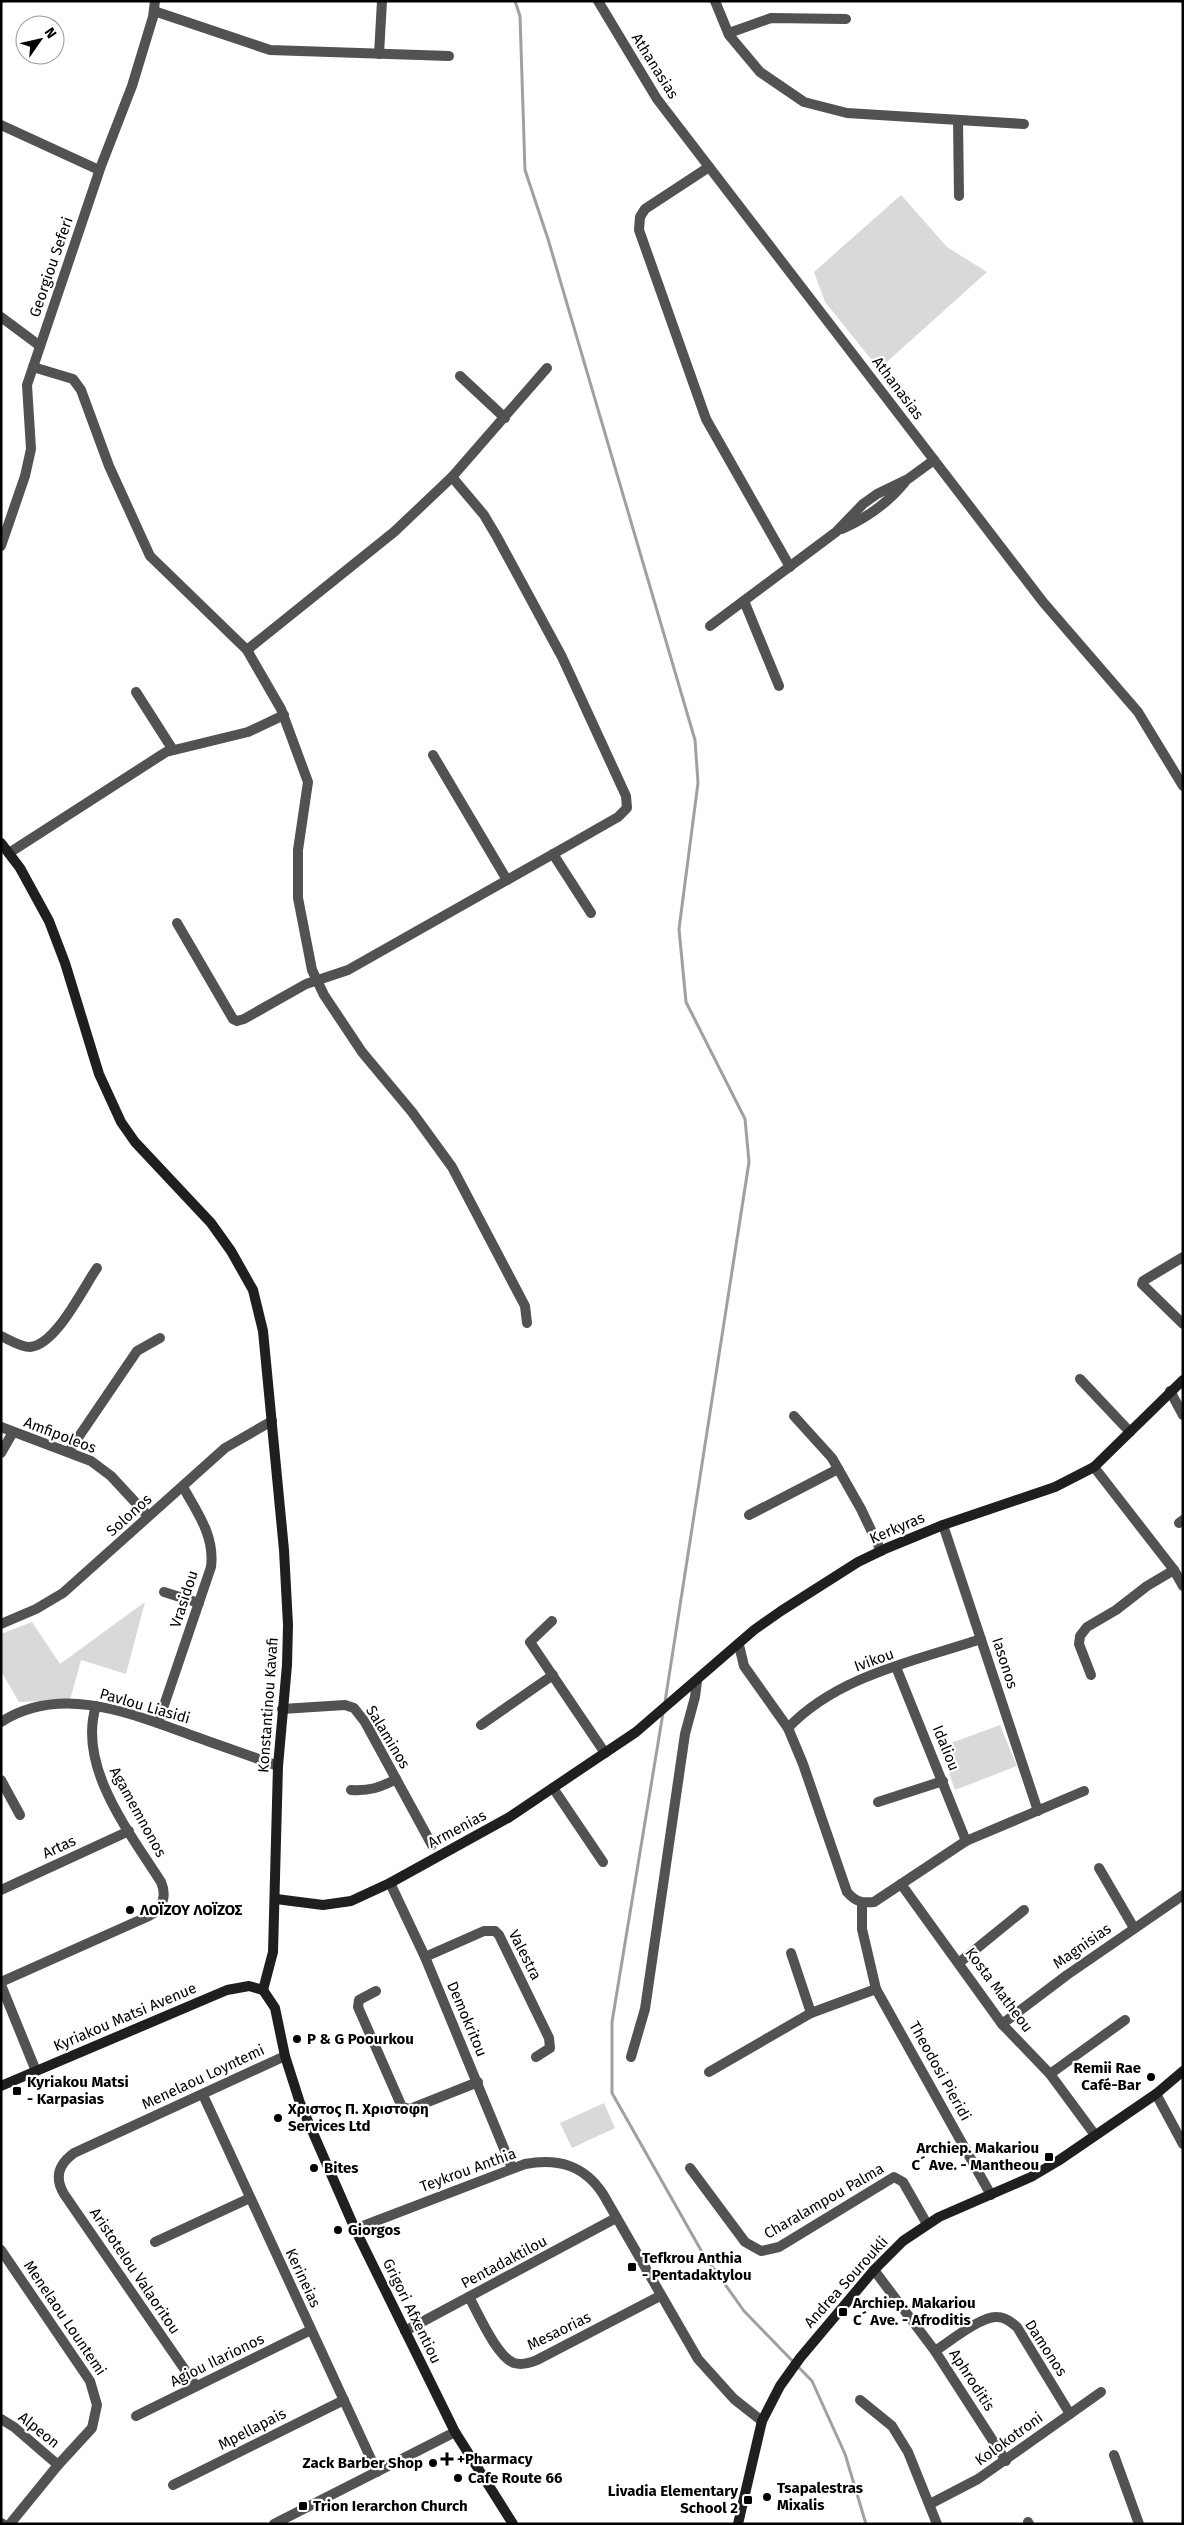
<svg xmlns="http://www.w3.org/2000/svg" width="1184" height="2525" font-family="'Fira Sans',sans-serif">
<rect width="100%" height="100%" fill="#fff"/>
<g fill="#d9d9d9">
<path d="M 901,195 L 947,247 L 987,272 L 879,369 L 825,302 L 814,272 Z"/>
<path d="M 145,1602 L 126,1674 L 81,1660 L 70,1700 L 19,1702 L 1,1671 L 1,1634 L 32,1622 L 60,1664 Z"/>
<path d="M 1000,1725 L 1017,1766 L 955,1790 L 940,1747 Z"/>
<path d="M 604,2103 L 615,2128 L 572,2148 L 560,2123 Z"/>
</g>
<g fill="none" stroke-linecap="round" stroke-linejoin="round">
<g stroke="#a0a0a0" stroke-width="3">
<path d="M 515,1 L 520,16 L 525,170 L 548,239 L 695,740 L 698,783 L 679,929 L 686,1002 L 745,1119 L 749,1162 L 665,1702"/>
<path d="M 663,1713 L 612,2022 L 612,2093 L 702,2252 L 744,2311 L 812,2381 L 845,2454 L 866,2524"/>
</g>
<g stroke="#525252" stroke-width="10">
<path d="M 598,1 L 657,99 L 1043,602 L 1138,712 L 1183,786"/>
<path d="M 715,1 L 729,35 L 760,72 L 804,102 L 847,113 L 1024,124"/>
<path d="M 154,11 L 270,50 L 449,56"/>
<path d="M 729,33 L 771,18 L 846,19"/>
<path d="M 379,54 L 382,1"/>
<path d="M 958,120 L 959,196"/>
<path d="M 1,125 L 99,170"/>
<path d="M 709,167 L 645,209 L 640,217 L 639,230 L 706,419 L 790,567"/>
<path d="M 1,317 L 40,346"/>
<path d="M 33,367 L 73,379 L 81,390 L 109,466 L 150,556 L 247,650 L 281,709 L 308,782 L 298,850 L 298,898 L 312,970 L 324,995 L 362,1052 L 412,1112 L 452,1167 L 525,1306 L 527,1323"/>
<path d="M 460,376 L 505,418"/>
<path d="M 842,529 C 867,518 887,504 905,482"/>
<path d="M 1,546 L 25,476 L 31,449 L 27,385 L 101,166 L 132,86 L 153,17 L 155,1"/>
<path d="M 744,601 L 779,686"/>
<path d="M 710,626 L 836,532 L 863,504 L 877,494 L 908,479 L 934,460"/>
<path d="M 247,650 L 394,532 L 452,477 L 547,368"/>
<path d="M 136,692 L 173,750"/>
<path d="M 433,755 L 507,880"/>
<path d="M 9,853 L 166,752 L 248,732 L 284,715"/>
<path d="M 553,854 L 591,913"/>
<path d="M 177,923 L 233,1019 L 237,1021 L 244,1019 L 306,984 L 348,970 L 569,845 L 618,817 L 627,808 L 626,796 L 562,657 L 497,537 L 484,515 L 452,477"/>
<path d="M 1183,1257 L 1143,1281 L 1142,1284 L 1183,1324"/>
<path d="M 1,1336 C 10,1340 20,1347 30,1347 C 56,1345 83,1288 97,1268"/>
<path d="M 1080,1379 L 1130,1432"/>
<path d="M 1170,1391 L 1183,1415"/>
<path d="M 794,1416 L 832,1458 L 861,1509 L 881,1551"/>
<path d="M 1,1427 L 91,1461 L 111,1476 L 148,1516"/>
<path d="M 69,1451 L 137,1351 L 160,1338"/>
<path d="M 1,1453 L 13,1432"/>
<path d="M 1094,1467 L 1174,1570 L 1183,1586"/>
<path d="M 749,1515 L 838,1469"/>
<path d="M 1179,1523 L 1183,1520"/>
<path d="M 943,1525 L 1038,1811"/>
<path d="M 164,1592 L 199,1603"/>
<path d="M 552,1621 L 530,1642 L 605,1753"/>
<path d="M 1,1624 L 36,1609 L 63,1593 L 225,1448 L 272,1421"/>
<path d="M 739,1645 L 744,1666 L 788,1728 L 803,1764 L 847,1892 C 856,1902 861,1903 874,1902 L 966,1841 L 1084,1791"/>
<path d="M 896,1667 L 966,1841"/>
<path d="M 1091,1675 L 1079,1644 L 1080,1636 L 1087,1627 L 1116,1610 L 1147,1586 L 1174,1570"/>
<path d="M 282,1709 L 345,1705 L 354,1708 L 365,1722 L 432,1845"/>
<path d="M 1,1722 C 60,1684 130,1713 188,1734 C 218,1745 248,1755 278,1766"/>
<path d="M 158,1723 L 211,1567 C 215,1536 197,1512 183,1487"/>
<path d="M 481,1725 L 553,1675"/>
<path d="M 788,1728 C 837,1676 915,1661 981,1639"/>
<path d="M 1,1780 L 20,1815"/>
<path d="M 553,1788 L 603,1862"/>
<path d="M 351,1790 C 369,1791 380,1788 396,1779"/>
<path d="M 878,1802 L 943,1781"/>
<path d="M 1099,1868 L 1134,1928"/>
<path d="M 390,1883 L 425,1957 L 512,2168"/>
<path d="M 901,1884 L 1002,2024 L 1050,2074 L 1095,2135"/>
<path d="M 1,1890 L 129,1831"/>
<path d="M 862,1903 L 862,1929 L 876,1989 L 991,2195"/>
<path d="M 791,1953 L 811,2013"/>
<path d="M 425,1957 L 484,1931 L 495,1931 L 499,1935 L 549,2038 L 550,2048 L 536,2057"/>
<path d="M 960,1962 L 1024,1910"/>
<path d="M 1,1982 L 149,1916 C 163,1908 167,1896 161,1882 C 130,1833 77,1767 96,1706"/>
<path d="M 1,1985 L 36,2071"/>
<path d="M 376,1991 L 359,2000 L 358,2007 L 402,2107 L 410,2109 L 478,2082"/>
<path d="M 1002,2024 L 1067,1975 L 1183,1895"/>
<path d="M 631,2057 L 645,2009 L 685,1734 L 695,1697 L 697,1681"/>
<path d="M 709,2072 L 811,2013 L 876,1989"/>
<path d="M 1050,2074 L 1125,2020"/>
<path d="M 1156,2094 L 1183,2144"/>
<path d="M 203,2095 L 377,2472"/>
<path d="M 690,2168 L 745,2242 L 761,2251 L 779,2247 L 894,2177 L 903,2182 L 927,2224"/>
<path d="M 355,2229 L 525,2164 C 558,2158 584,2165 603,2194 L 698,2359 L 734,2399 L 762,2421"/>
<path d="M 155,2242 L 250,2198"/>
<path d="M 1,2250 L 90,2381 L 97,2405 L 92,2428 L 58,2465 L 10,2524"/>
<path d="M 874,2270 L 935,2351 L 1006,2461"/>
<path d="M 469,2297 C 478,2313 497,2357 514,2363 C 521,2365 530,2363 537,2360 L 660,2296"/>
<path d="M 405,2331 L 616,2218"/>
<path d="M 935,2351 C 949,2342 981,2316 997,2317 C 1005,2317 1011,2322 1017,2327 L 1070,2414"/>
<path d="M 196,2386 L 64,2194 C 54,2177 59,2164 74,2153 L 285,2056"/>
<path d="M 860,2400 L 892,2426 L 908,2452 L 937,2524"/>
<path d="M 136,2416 L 311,2330"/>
<path d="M 1,2419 L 14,2427 L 58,2465"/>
<path d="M 1114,2455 L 1139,2524"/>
<path d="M 173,2485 L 344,2400"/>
<path d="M 930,2504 L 978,2479 L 1101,2392"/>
<path d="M 1028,2522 L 1029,2524"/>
<path d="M 1,2523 L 3,2524"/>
<path d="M 274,2524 L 455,2432"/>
</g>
<g stroke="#1f1f1f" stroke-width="10">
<path d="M 1,843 L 20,868 L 49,921 L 65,963 L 99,1074 L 121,1122 L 135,1142 L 211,1223 L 231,1251 L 253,1290 L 263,1331 L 284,1550 L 288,1625 L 287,1665 L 278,1766 L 273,1952 L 263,1990"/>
<path d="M 276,1899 L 323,1905 L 351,1901 L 390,1883 L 508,1818 L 636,1732 L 754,1630 L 781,1611 L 858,1562 L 887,1548 L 943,1525 L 1055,1487 L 1094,1467 L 1183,1380"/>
<path d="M 263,1990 L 275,2008 L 285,2056 L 300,2103 L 355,2229 L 455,2432 L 513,2524"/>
<path d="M 1,2086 L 227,1990 L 249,1986 L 263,1990"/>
<path d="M 738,2524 L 762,2421 L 780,2386 L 800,2358 L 874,2270 L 903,2241 L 939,2217 L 1031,2177 L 1058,2161 L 1156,2094 L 1183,2071"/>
</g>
</g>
<g fill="#000" stroke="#fff" stroke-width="2">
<circle cx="130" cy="1910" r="5"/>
<circle cx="297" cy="2039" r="5"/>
<circle cx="1151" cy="2077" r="5"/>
<rect x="12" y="2086" width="10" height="10" rx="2.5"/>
<circle cx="278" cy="2118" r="5"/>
<rect x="1044" y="2152" width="10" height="10" rx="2.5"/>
<circle cx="314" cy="2168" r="5"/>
<circle cx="338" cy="2230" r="5"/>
<rect x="627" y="2262" width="10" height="10" rx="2.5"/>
<rect x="838" y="2307" width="10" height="10" rx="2.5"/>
<path d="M444.5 2451.5h5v5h5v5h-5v5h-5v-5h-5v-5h5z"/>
<circle cx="433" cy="2463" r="5"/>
<circle cx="458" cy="2478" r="5"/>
<circle cx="767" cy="2497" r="5"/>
<rect x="743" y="2495" width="10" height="10" rx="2.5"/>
<rect x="298" y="2501" width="10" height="10" rx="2.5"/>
</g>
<g text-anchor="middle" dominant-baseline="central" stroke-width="4.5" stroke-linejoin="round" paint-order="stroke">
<g font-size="15" fill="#000" stroke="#fff">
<text transform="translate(655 66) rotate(58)">Athanasias</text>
<text transform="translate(51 267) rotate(-71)">Georgiou Seferi</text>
<text transform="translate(898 388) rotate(53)">Athanasias</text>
<text transform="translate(60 1435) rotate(21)">Amfipoleos</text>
<text transform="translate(129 1515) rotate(-42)">Solonos</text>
<text transform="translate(897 1528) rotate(-23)">Kerkyras</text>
<text transform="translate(184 1599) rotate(-72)">Vrasidou</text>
<text transform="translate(874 1660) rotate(-20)">Ivikou</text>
<text transform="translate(1005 1663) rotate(72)">Iasonos</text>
<text transform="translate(268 1705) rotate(-86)">Konstantinou Kavafi</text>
<text transform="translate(145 1706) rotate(16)">Pavlou Liasidi</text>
<text transform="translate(388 1737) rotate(59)">Salaminos</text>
<text transform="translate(946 1748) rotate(68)">Idaliou</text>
<text transform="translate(138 1812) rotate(61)">Agamemnonos</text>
<text transform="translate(457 1829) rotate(-28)">Armenias</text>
<text transform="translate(59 1847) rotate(-25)">Artas</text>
<text transform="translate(1082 1946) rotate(-35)">Magnisias</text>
<text transform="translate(525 1955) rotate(63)">Valestra</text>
<text transform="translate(999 1990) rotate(53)">Kosta Matheou</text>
<text transform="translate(125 2017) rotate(-23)">Kyriakou Matsi Avenue</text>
<text transform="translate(467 2019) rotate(67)">Demokritou</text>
<text transform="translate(940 2071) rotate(61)">Theodosi Pieridi</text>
<text transform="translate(203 2077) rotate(-25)">Menelaou Loyntemi</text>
<text transform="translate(468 2170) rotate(-20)">Teykrou Anthia</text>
<text transform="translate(824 2201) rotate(-30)">Charalampou Palma</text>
<text transform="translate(504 2262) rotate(-28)">Pentadaktilou</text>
<text transform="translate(135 2271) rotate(56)">Aristotelou Valaoritou</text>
<text transform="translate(303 2278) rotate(65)">Kerineias</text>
<text transform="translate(846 2282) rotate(-48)">Andrea Souroukli</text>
<text transform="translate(412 2311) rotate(64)">Grigori Afxentiou</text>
<text transform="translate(65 2318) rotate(56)">Menelaou Lountemi</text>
<text transform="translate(559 2331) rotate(-26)">Mesaorias</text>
<text transform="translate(1046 2348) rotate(57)">Damonos</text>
<text transform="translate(217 2360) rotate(-26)">Agiou Ilarionos</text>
<text transform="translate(972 2380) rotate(57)">Aphroditis</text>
<text transform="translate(252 2429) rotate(-27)">Mpellapais</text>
<text transform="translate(39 2430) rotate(39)">Alpeon</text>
<text transform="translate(1009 2439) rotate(-36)">Kolokotroni</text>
</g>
<g font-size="15" font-weight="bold" fill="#000" stroke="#fff" text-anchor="start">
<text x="140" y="1910">ΛΟΪΖΟΥ ΛΟΪΖΟΣ</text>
<text x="307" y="2039">P &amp; G Poourkou</text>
<text x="1141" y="2068" text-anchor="end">Remii Rae<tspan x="1141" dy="17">Café-Bar</tspan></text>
<text x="27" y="2082">Kyriakou Matsi<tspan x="27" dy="17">- Karpasias</tspan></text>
<text x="288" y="2109">Χριστος Π. Χριστοφη<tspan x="288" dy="17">Services Ltd</tspan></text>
<text x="1039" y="2148" text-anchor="end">Archiep. Makariou<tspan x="1039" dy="17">C´ Ave. - Mantheou</tspan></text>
<text x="324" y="2168">Bites</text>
<text x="348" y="2230">Giorgos</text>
<text x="642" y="2258">Tefkrou Anthia<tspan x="642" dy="17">- Pentadaktylou</tspan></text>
<text x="853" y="2303">Archiep. Makariou<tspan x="853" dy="17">C´ Ave. - Afroditis</tspan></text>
<text x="457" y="2459">+Pharmacy</text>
<text x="423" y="2463" text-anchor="end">Zack Barber Shop</text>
<text x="468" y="2478">Cafe Route 66</text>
<text x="777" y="2488">Tsapalestras<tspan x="777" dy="17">Mixalis</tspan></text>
<text x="738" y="2491" text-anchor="end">Livadia Elementary<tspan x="738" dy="17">School 2</tspan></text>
<text x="313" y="2506">Trion Ierarchon Church</text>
</g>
</g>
<rect width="1184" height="2525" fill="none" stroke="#000000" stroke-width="5"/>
<g transform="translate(40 40) rotate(56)"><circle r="24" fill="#ffffff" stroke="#999999"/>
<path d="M0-4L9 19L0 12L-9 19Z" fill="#000000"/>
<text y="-8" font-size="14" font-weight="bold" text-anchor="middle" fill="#000000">N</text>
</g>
</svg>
